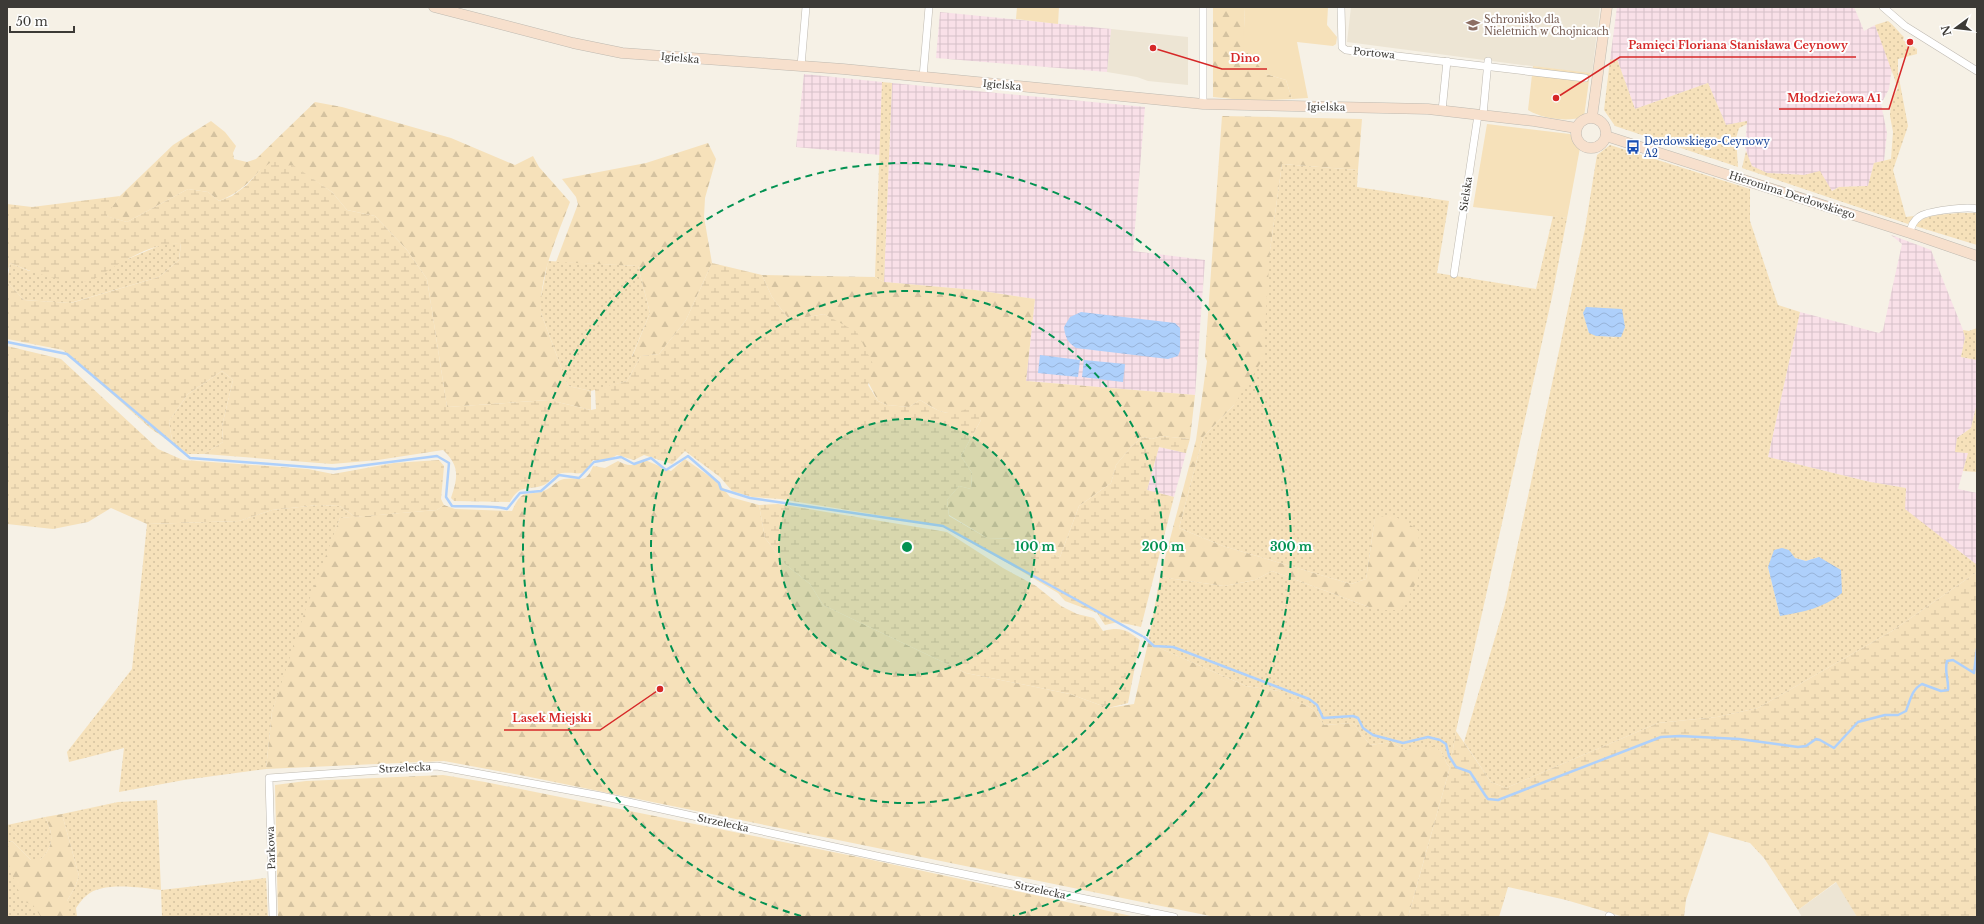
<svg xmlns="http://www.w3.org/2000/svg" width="1984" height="924" font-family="'Libre Baskerville',serif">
<defs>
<pattern id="industrial-grid" width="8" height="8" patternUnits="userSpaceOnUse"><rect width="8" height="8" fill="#f9e0e8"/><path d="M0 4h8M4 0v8" fill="none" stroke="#d6c1c8"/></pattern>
<pattern id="grass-dots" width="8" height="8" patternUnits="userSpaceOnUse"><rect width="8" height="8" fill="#f6e1ba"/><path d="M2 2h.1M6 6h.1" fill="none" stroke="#d4c2a0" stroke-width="1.8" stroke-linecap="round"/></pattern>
<pattern id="forest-firs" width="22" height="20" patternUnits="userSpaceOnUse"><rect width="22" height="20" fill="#f6e1ba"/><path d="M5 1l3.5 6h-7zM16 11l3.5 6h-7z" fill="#d4c2a0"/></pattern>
<pattern id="wetland-marsh" width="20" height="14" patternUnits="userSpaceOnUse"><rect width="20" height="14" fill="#f6e1ba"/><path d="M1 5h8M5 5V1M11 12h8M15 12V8" fill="none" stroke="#d4c2a0"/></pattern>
<pattern id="water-waves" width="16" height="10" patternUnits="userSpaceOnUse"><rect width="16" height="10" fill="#aed0fb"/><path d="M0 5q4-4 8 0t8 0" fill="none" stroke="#97b3d8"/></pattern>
</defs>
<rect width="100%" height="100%" fill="#f6f1e6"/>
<g fill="#ede5d4">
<path d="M 1351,7 L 1600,7 L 1592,74 L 1347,42 Z"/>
<path d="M 1111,29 L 1188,37 L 1188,85 L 1148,81 L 1137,77 L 1107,72 Z"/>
<path d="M 1837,882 L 1857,917 L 1802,917 L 1798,910 Z"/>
</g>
<g fill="url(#industrial-grid)">
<path d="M 1617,7 L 1854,7 L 1864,31 L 1875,25 L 1892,67 L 1889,89 L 1881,104 L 1887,133 L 1884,161 L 1874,163 L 1868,186 L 1839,187 L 1831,191 L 1820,172 L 1804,175 L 1767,173 L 1751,166 L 1745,147 L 1747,121 L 1726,125 L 1708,83 L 1635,109 L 1617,59 L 1610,60 Z"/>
<path d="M 940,12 L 1111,29 L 1107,72 L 936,58 Z"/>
<path d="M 804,74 L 882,82 L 880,155 L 796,147 Z"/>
<path d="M 892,83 L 1145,107 L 1133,251 L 1205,260 L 1195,395 L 1026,381 L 1035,299 L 975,290 L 884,282 Z"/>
<path d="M 1891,235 L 1931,250 L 1963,330 L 1965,338 L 1961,357 L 1977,360 L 1977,403 L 1971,428 L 1957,438 L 1956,452 L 1968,453 L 1958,489 L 1977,493 L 1977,565 L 1904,509 L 1906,488 L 1870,482 L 1768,457 L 1800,312 L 1879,333 L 1883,330 L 1902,244 Z"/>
<path d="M 1159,447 L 1186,453 L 1174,497 L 1147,490 Z"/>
</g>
<g fill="url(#grass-dots)" fill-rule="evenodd">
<path d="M 1888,21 C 1895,26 1898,32 1904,37 L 1903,40 L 1917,49 L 1917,54 L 1898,59 L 1898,73 L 1908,126 L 1893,170 L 1906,217 L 1914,216 L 1908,224 L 1742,168 L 1746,151 L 1752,166 L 1767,173 L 1804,175 L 1820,171 L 1832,191 L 1839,187 L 1868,186 L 1874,163 L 1891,159 L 1893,132 L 1890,116 L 1891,101 L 1898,88 L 1875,25 Z"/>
<path d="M 1617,59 L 1635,109 L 1708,83 L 1726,125 L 1747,121 L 1747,124 L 1739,128 L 1736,138 L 1738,167 L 1615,126 L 1604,110 L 1610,60 Z"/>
<path d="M 882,82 L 892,83 L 884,282 L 875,277 Z"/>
<path d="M 1610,145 L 1750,189 L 1750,221 L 1778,305 L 1800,312 L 1768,457 L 1870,482 L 1906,488 L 1905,509 L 1977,565 L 1977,572 L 1892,631 L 1758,708 L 1717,717 L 1658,723 L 1506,788 L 1491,782 L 1464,742 L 1505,604 L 1585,229 L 1597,155 ZM 1583,313 L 1615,338 L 1589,333 ZM 1819,557 L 1780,616 L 1768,567 L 1795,558 L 1806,561 Z"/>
<path d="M 1282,164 L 1358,170 L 1357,187 L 1449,201 L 1437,273 L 1536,289 L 1553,216 L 1567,218 L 1552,297 L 1456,731 L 1450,767 L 1447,764 L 1441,751 L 1432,747 L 1405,750 L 1392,742 L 1370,745 L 1353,723 L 1324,725 L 1314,710 L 1308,706 L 1288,699 L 1279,691 L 1246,686 L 1148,643 L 1160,577 L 1224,586 L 1255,580 L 1272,571 L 1369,607 L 1375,518 L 1366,579 L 1351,584 L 1223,546 L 1179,528 L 1203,437 L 1234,405 L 1270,250 Z"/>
<path d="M 1960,213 L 1977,213 L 1977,245 L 1915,226 C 1924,213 1945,215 1960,213 Z"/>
<path d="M 181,243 L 179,260 L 159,277 L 70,303 L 24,300 L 7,282 L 10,263 L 29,271 L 128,259 L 163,244 Z"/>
<path d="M 548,261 L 638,266 L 650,313 L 632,356 L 641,356 L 627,381 L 591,391 L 568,386 L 541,313 L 540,302 Z"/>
<path d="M 1977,328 L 1977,360 L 1961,357 L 1965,338 L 1963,330 L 1969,331 Z"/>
<path d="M 222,371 L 233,380 L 222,426 L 223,442 L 204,454 L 187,454 L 172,440 L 169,421 L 188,394 Z"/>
<path d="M 1977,403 L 1977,472 L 1963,471 L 1968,453 L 1955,452 L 1957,438 L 1971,428 Z"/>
<path d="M 318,505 L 340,506 L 355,517 L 340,518 L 272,712 L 266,769 L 184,780 L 119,792 L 124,748 L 69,762 L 67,752 L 132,669 L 147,524 L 239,521 L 272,510 Z"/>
<path d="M 157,800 L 161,890 L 266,878 L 268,917 L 162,917 L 161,890 C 141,888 102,881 86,896 C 82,899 79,904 76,908 L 77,917 L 67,917 L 67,901 L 75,887 L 79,876 L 62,814 L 118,802 Z"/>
<path d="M 45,817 C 54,834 54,847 40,860 L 31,860 L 12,841 L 7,843 L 7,825 Z"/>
<path d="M 7,859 L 41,914 L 41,917 L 7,917 Z"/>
</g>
<g fill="url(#forest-firs)">
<path d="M 1213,7 L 1245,7 L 1244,27 L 1266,74 L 1286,80 L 1292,99 L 1252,101 L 1213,97 Z"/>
<path d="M 315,102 L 342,107 L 451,138 L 515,165 L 533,156 L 539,167 L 570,202 C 557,237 539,275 541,313 L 568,386 L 591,391 L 591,410 L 549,400 L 447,407 L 427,279 L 407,250 L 375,216 L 347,210 L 332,192 L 293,166 L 260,170 C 248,184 237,194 219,201 L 208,192 L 188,189 L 127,222 L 105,216 L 120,196 L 173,145 L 211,121 L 225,132 L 236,146 L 233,153 L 234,159 L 247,162 L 256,159 Z"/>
<path d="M 1222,116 L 1362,119 L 1358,170 L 1282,164 L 1270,250 L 1263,359 L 1234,405 L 1203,437 L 1179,528 L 1223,546 L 1351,584 L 1366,579 L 1375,518 C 1396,513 1400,519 1418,530 L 1420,553 L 1418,579 L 1402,610 L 1383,610 L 1369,607 L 1272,571 L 1255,580 L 1224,586 L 1160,577 L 1196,440 L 1207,361 L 1205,357 Z"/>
<path d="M 708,143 L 716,159 L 705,198 L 704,217 L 712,263 L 686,320 L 659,354 L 632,357 L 650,313 L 638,266 L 556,262 L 578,204 L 576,197 L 562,179 L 646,163 Z"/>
<path d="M 762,275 L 875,277 L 884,282 L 975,290 L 1035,299 L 1026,381 L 1195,395 L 1190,439 L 1161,436 L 1152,439 L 1143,437 L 1131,447 L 1116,465 L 1111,483 L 1079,506 L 1060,557 L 1013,539 L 987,538 L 949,515 L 947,500 L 959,486 L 971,489 L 972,473 L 961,456 L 981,420 L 939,411 L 920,400 L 909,407 L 887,405 L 878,401 L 837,322 L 824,314 L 808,317 L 788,318 L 772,297 Z"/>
<path d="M 685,459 L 719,483 L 730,497 L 759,505 L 765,538 L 785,564 L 810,584 L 823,605 L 966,673 L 1070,694 L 1108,708 L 1134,704 L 1148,643 L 1246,686 L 1279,691 L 1289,699 L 1308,706 L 1314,710 L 1324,725 L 1353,723 L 1370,745 L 1392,742 L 1405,750 L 1432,746 L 1441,751 L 1447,764 L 1450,767 L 1408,917 L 1215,917 L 520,775 L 444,761 L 266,769 L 272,712 L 305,611 L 340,518 L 437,510 L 444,505 L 455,509 L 512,511 C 523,486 527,498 546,490 C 552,487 557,480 564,479 C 580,476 585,486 593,466 L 605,468 L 618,461 C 629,467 634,466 645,460 L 671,471 Z"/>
<path d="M 443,775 L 485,782 L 863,858 L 1136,917 L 278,917 L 275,785 L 306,781 Z"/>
<path d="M 62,814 L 79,876 L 75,887 L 67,901 L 67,917 L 41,917 L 33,905 L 25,902 L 16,886 L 7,859 L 7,843 L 12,841 L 31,860 L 40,860 C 54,847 54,834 45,817 Z"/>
</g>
<g fill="url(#wetland-marsh)">
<path d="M 277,158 L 283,166 L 293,165 L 332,192 L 347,210 L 375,216 L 407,250 L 427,279 L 447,407 L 549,400 L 591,410 L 596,409 L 595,389 L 627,381 L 641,356 L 659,354 L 686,320 L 712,263 L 762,275 L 772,297 L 788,318 L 808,317 L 824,314 L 857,332 L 874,366 L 868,385 L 878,401 L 887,405 L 909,407 L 920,400 C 945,415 945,416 973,407 L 981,420 L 961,456 L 972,473 L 971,489 L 959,486 L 947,500 L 949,516 L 987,538 L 1013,539 L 1060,557 L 1079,506 L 1111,483 L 1116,465 L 1131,447 L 1143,437 L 1152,439 L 1161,436 L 1190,439 L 1186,453 L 1159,447 L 1147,490 L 1174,497 L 1141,627 L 1118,622 L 1105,625 L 1097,613 L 1065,601 L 1058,593 L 945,526 L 780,499 L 752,497 L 732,491 L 720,477 L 685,451 L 672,464 L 644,455 L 634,460 L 617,455 L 604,462 L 593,460 C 583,480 580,471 562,473 C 555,474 550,482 544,485 C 528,491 520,483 510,502 L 454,501 L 451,498 C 458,477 460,466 443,450 L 378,460 L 332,464 L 204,454 L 223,442 L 222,426 L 233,380 L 222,371 L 188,394 L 169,421 L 172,440 L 187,454 L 150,428 L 63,350 L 7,339 L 7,282 L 24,300 L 71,303 L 159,277 L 179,260 L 181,244 C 155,242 129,258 107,271 C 102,274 94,280 88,281 C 62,283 34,273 10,263 L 7,274 L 7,204 L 32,207 L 120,196 L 106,216 L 127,222 L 188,189 L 208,192 L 219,201 L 232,196 L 247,185 L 260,170 Z"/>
<path d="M 7,346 L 61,359 L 158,449 L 183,460 L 308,469 L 333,474 L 394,463 L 439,460 L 444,466 L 441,499 L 444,505 L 437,510 L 355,517 L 340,506 L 318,505 L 272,510 L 239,521 L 147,524 L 111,508 L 88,522 L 53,529 L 7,524 Z"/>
<path d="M 778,504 L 947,532 L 1003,568 L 1036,586 L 1061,606 L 1077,614 L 1094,618 L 1103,631 C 1121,627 1125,629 1140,640 L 1128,703 L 1108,708 L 1070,694 L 966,673 L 823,605 L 810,584 L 785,564 L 765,538 L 759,505 Z"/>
<path d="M 1977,572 L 1977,917 L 1857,917 L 1836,882 L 1798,910 L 1764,858 L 1750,843 L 1709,832 L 1686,900 L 1684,917 L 1624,917 L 1566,900 L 1508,887 L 1499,917 L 1408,917 L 1450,767 L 1456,731 L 1491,782 L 1506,788 L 1658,723 L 1717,717 L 1758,708 L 1892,631 Z"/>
</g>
<g fill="#f6e1ba">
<path d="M 1017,7 L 1059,7 L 1058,24 L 1016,19 Z"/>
<path d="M 1245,7 L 1328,7 L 1327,25 L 1337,37 L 1336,44 L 1333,46 L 1297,42 L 1308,98 L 1292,99 L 1286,80 L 1266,74 L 1243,48 Z"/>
<path d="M 1533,66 L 1590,73 L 1584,117 C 1567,122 1543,119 1528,110 Z"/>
<path d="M 1487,124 L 1570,134 L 1580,148 L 1567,218 L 1473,207 Z"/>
</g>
<g fill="url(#water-waves)">
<path d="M 1586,307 L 1622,309 L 1625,327 L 1621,337 L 1596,336 L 1589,333 L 1583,313 Z"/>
<path d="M 1081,312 L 1175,323 L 1180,328 L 1180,351 L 1178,356 L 1168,359 L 1076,348 C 1068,343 1065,337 1064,327 L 1070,317 Z"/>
<path d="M 1040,355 L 1080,360 L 1078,377 L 1038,373 Z"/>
<path d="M 1084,360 L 1125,364 L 1123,382 L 1082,377 Z"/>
<path d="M 1782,548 L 1789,550 L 1795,558 L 1806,561 L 1819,557 L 1841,570 L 1842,593 C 1824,608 1803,612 1780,616 L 1768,567 L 1774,550 Z"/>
</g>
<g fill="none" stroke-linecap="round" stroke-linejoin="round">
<g stroke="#aed0fb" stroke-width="2.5">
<path d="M 7,342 L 67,354 L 190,458 L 335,469 L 437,456 L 449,463 L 446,497 L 452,506 C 469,507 492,505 507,509 L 520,493 L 541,491 L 559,475 L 579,478 L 594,462 L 621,457 L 634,464 L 651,458 L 666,470 L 688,456 L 719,483 L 721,489 L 750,498 L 943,526 L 1142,636"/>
<path d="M 1144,637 L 1154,646 L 1173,647 L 1309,699 L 1317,705 L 1323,718 L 1353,716 L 1358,718 L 1363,728 L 1373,735 L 1403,743 L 1428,737 L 1440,740 L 1446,744 L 1449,756 L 1456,767 L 1470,772 L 1485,795 L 1488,799 L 1498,800 L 1661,737 L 1680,736 L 1739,739 L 1798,747 L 1806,746 L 1816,739 L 1820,740 L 1834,748 L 1858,722 L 1885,715 L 1898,715 L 1906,711 C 1910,701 1912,689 1922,684 L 1941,691 L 1948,690 C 1949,680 1944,672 1947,661 L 1953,660 L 1974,673 L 1977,649"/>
</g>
<defs>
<g id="street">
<path d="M 1203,7 L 1203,104"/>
<path d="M 1341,7 L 1342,47 L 1346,50 L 1585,78"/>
<path d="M 1883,7 L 1905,26 L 1977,71"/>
<path d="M 801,66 L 806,7"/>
<path d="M 923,77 L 929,7"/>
<path d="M 1442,111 L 1447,61"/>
<path d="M 1483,115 L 1488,61"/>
<path d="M 1910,233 C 1911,226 1913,221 1919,217 C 1926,211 1968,206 1977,209"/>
<path d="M 1454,274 L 1478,115"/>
<path d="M 1609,916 L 1611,917"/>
<path d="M 273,917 L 269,778 L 437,766 L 601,796 L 881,857 L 1174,917"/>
</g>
<g id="secondary">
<path d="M 434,7 L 573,43 L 622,53 L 843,69 L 1203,104 L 1428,109 L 1534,121 L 1576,128"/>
<path d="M 1592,117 L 1607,7"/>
<circle cx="1591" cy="133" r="15"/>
<path d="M 1606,136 L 1910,233 L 1977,256"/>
</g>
</defs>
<use href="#street" stroke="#beb9b0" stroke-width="8"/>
<use href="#secondary" stroke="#beb9b0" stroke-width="11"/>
<use href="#street" stroke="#fff" stroke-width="7"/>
<use href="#secondary" stroke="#f7e0cd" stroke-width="10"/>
</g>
<circle cx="907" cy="547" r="128" fill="#039252" fill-opacity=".12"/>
<g fill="none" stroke="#039252" stroke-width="2" stroke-dasharray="7 5">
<circle cx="907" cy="547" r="128"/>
<circle cx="907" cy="547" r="256"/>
<path d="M801 916A384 384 0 1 1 1013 916"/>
</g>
<defs>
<symbol id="school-bare" viewBox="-9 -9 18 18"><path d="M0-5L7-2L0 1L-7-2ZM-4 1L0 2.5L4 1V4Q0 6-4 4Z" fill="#8d6e63" stroke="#fefefe" stroke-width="2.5" paint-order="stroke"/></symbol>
<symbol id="bus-bare" viewBox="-9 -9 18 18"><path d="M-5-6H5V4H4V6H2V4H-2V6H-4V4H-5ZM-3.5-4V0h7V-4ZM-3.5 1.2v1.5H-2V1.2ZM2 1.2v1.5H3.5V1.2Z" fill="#1a4fb4" stroke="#fefefe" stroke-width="2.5" paint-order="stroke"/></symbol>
</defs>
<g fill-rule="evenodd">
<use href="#school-bare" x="1463" y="15" width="20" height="20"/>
<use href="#bus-bare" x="1623" y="137" width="20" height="20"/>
</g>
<g text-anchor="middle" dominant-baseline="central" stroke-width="4" stroke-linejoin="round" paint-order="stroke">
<g font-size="10" fill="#785e54" stroke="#fefefe" text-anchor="start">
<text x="1484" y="19">Schronisko dla<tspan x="1484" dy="12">Nieletnich w Chojnicach</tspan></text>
</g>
<g font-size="10" fill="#3c3a36" stroke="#fefefe">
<text transform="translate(1374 53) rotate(6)">Portowa</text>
<text transform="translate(680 58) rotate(5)">Igielska</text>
<text transform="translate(1002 85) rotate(5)">Igielska</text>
<text transform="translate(1326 107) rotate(1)">Igielska</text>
<text transform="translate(1466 194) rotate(-81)">Sielska</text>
<text transform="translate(1792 195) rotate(18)">Hieronima Derdowskiego</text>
<text transform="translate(405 768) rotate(-3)">Strzelecka</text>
<text transform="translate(723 823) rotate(12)">Strzelecka</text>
<text transform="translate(271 848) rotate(-92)">Parkowa</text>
<text transform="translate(1040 890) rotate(12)">Strzelecka</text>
</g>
<g font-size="10" fill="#164399" stroke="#fefefe" text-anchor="start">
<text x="1644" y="141">Derdowskiego-Ceynowy<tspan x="1644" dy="12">A2</tspan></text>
</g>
</g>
<circle cx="907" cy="547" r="6" fill="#039252" stroke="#fefefe" stroke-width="2"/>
<g font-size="12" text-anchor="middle" font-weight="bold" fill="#039252" stroke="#fefefe" stroke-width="4" stroke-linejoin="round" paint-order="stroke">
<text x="1035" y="551">100 m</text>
<text x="1163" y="551">200 m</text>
<text x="1291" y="551">300 m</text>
</g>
<path fill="none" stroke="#d62828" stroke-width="1.5" d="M1556 98L1620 57H1856M1153 48L1222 69H1267M1910 42L1889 109H1779M660 689L600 730H504"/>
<g fill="#d62828" stroke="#fefefe" stroke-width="1.5">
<circle cx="1556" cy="98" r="4"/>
<circle cx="1153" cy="48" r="4"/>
<circle cx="1910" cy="42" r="4"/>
<circle cx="660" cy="689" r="4"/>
</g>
<g font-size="11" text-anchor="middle" font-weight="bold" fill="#d62828" stroke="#fefefe" stroke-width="4" stroke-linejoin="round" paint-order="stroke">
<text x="1738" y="49">Pamięci Floriana Stanisława Ceynowy</text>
<text x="1245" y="62">Dino</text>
<text x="1834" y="102">Młodzieżowa A1</text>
<text x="552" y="722">Lasek Miejski</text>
</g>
<rect width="1984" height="924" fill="none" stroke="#3c3a36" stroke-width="16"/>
<g transform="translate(1956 28) rotate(255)" stroke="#fefefe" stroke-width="3" paint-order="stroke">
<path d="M0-3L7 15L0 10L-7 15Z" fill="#3c3a36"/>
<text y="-6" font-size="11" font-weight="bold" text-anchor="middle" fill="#3c3a36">N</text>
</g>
<path d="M10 26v6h64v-6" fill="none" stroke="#3c3a36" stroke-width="2"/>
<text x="16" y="26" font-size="12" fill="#3c3a36" stroke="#fefefe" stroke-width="3" paint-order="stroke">50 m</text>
</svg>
